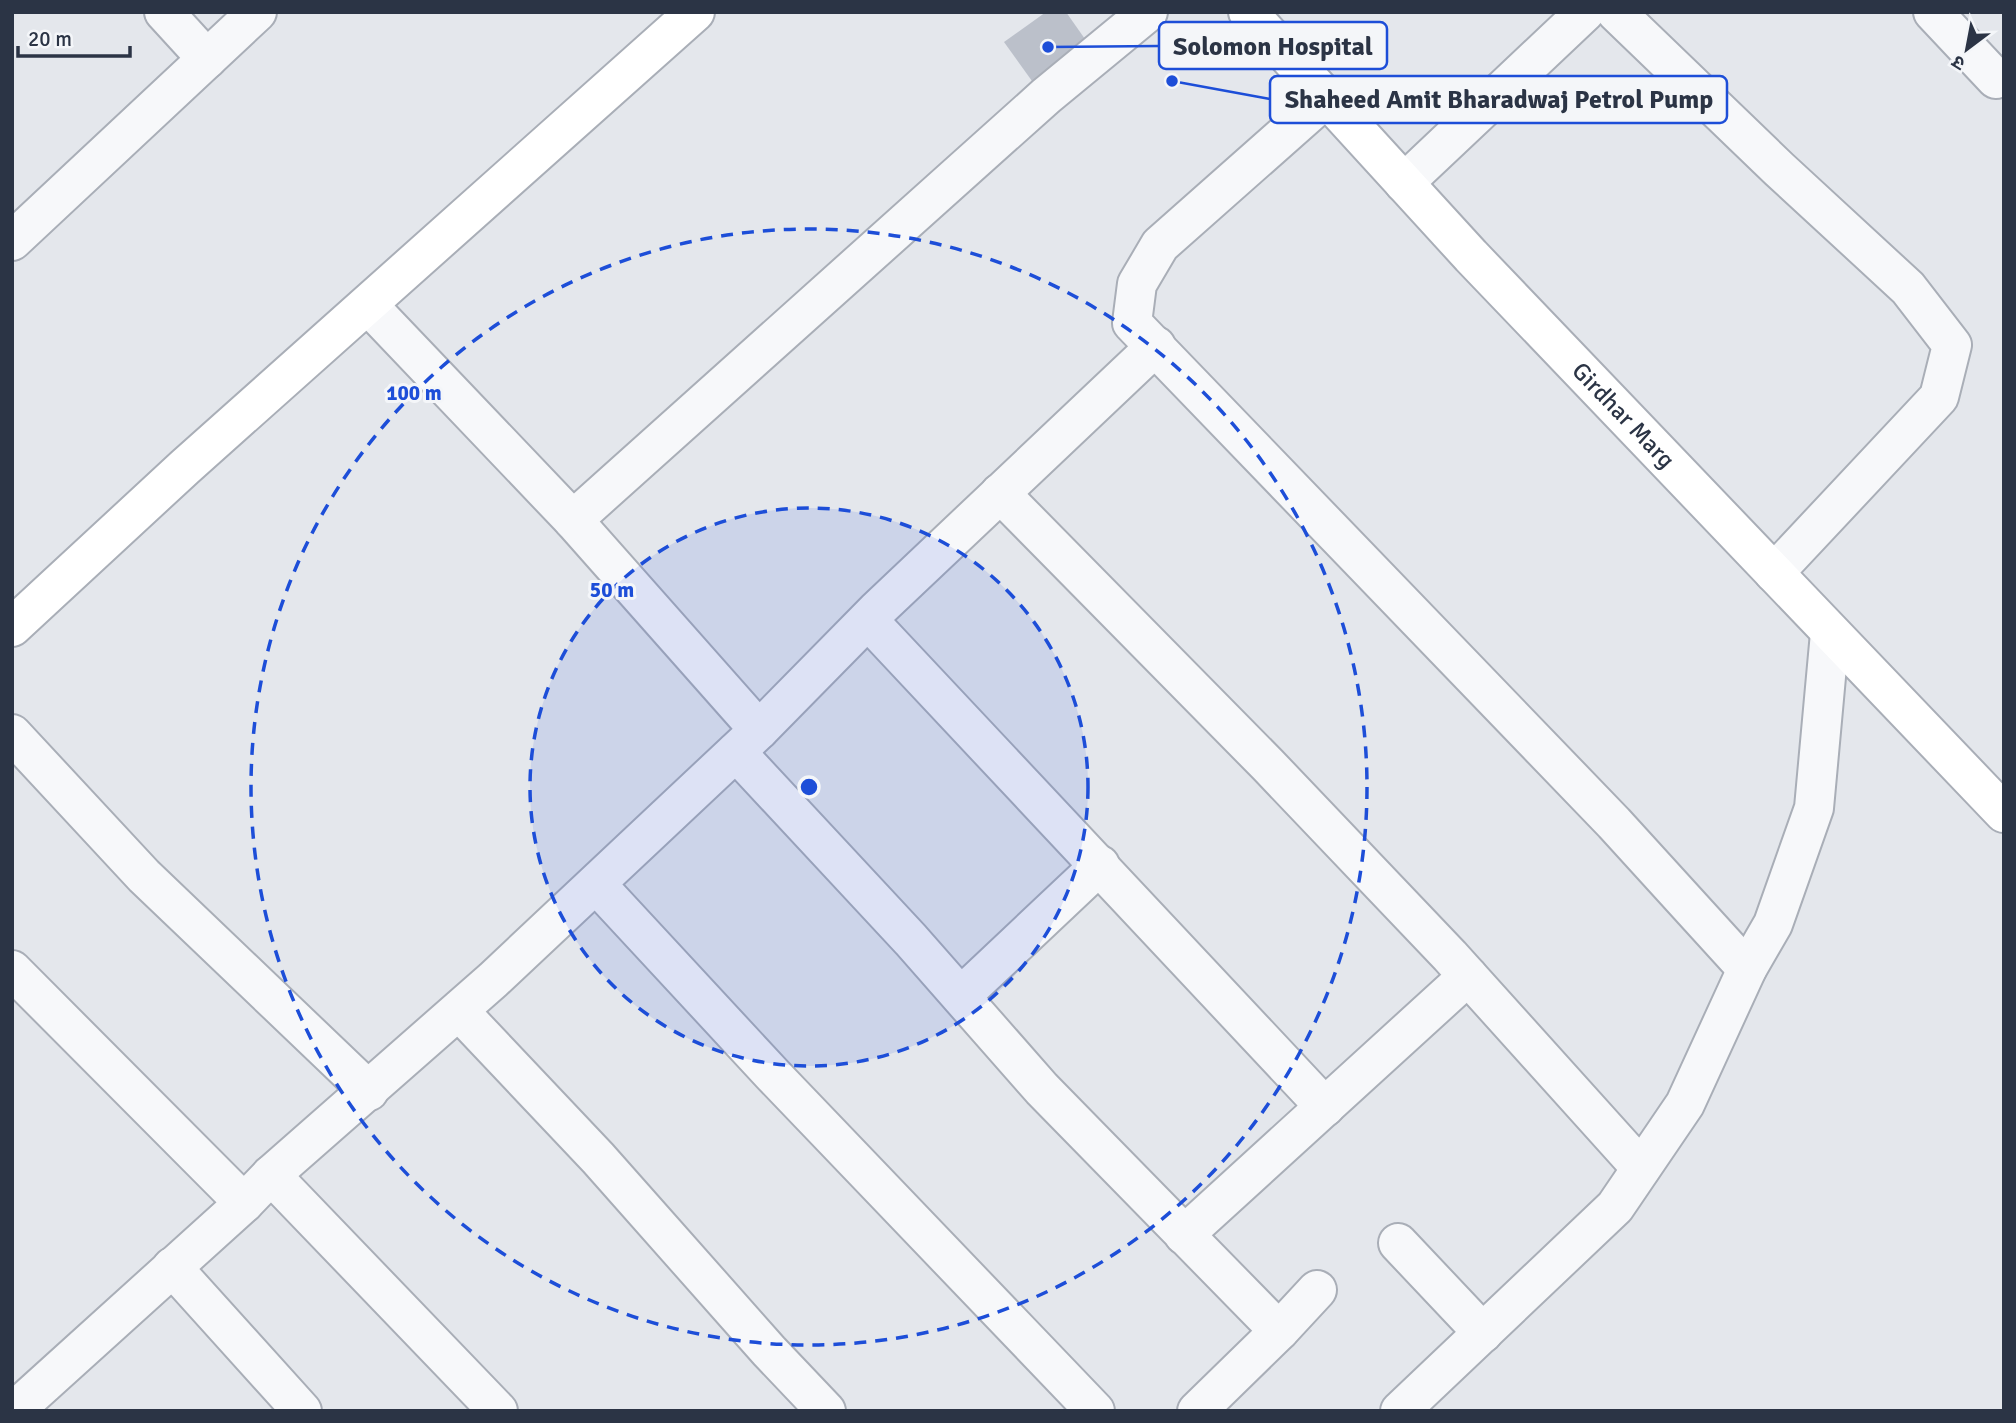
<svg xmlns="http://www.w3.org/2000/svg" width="2016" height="1423" font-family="Signika,'Noto Sans Devanagari',sans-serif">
<rect width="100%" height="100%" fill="#e4e7ec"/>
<path fill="#bbc0ca" d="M 1046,12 L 1066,12 L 1092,49 L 1037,88 L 1004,42 Z"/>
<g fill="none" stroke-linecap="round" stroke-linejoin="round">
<defs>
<g id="street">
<path d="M 164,12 L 207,59"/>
<path d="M 1616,12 L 1779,169 L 1908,288 L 1952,345 L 1939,397 L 1774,573"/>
<path d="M 1933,12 L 1996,79"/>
<path d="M 1326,98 L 1160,245 L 1137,284 L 1132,323 L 1614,823 L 1747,969"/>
<path d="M 1404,183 L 1585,12"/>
<path d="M 12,241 L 257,12"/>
<path d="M 368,305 L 573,520 L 759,730"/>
<path d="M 1000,493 L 1268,765 L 1450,956 L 1641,1168"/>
<path d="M 573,520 L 1046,96 L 1148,12"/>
<path d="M 868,620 L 1325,1107"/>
<path d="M 12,734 L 144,876 L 369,1091"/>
<path d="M 736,752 L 911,940 L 1042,1089 L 1279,1331"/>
<path d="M 596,884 L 773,1075 L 1095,1411"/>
<path d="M 12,970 L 244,1203"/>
<path d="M 961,996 L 1100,865"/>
<path d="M 459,1011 L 598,1158 L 769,1351 L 826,1411"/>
<path d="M 271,1175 L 498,1411"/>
<path d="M 1184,1235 L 1468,976"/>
<path d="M 1398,1243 L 1483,1333"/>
<path d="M 172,1267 L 302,1411"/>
<path d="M 14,1411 L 244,1203 L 271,1175 L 493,980 L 759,730 L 877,610 L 1156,346"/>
<path d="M 1197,1411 L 1279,1331 L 1317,1290"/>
<path d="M 1400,1411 L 1615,1207 L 1685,1104 L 1747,969 L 1773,924 L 1814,808 L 1830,633"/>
</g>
<g id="secondary">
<path id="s1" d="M 1248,12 L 1471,256 L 2004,813"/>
<path d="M 12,627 L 185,467 L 695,12"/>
</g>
</defs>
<use href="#street" stroke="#a9aeb7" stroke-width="42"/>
<use href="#secondary" stroke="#a9aeb7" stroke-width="42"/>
<use href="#street" stroke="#f7f8fa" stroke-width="38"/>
<use href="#secondary" stroke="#fff" stroke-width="38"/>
</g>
<circle cx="809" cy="787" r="279" fill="#1d4ed8" fill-opacity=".12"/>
<g fill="none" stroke="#1d4ed8" stroke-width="3.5" stroke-dasharray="12 9">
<circle cx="809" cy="787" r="279"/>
<circle cx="809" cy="787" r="558"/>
</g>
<g text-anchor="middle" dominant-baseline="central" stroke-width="6" stroke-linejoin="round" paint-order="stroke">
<g font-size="24" fill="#2b3445" stroke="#f4f6f9">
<text stroke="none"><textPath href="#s1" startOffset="551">Girdhar Marg</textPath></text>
</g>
</g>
<circle cx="809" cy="787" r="10" fill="#1d4ed8" stroke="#f4f6f9" stroke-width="3.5"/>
<g font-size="21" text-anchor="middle" font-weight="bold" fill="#1d4ed8" stroke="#f4f6f9" stroke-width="6" stroke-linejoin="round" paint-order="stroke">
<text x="414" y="400">100 m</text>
<text x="612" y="597">50 m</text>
</g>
<path fill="none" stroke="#1d4ed8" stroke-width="2.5" d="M1048 47L1159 46M1172 81L1270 99"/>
<g fill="#1d4ed8" stroke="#f4f6f9" stroke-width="2.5">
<circle cx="1048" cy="47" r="7"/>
<circle cx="1172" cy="81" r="7"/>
</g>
<g fill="#f4f6f9" stroke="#1d4ed8" stroke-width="2.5">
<rect x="1159" y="22" width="228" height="47" rx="7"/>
<rect x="1270" y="76" width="457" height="47" rx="7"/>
</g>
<g font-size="26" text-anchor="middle" font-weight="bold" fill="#2b3445">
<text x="1273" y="55">Solomon Hospital</text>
<text x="1499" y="108">Shaheed Amit Bharadwaj Petrol Pump</text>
</g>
<rect width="2016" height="1423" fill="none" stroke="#2b3445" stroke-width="28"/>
<g transform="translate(1967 49) rotate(212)" stroke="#f4f6f9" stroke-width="5" paint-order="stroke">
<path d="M0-5L12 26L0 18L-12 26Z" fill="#2b3445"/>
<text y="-10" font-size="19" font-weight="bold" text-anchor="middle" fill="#2b3445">उ</text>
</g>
<path d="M18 46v10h112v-10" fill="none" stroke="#2b3445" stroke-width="3.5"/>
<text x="28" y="46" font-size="21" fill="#2b3445" stroke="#f4f6f9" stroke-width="5" paint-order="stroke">20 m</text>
</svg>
